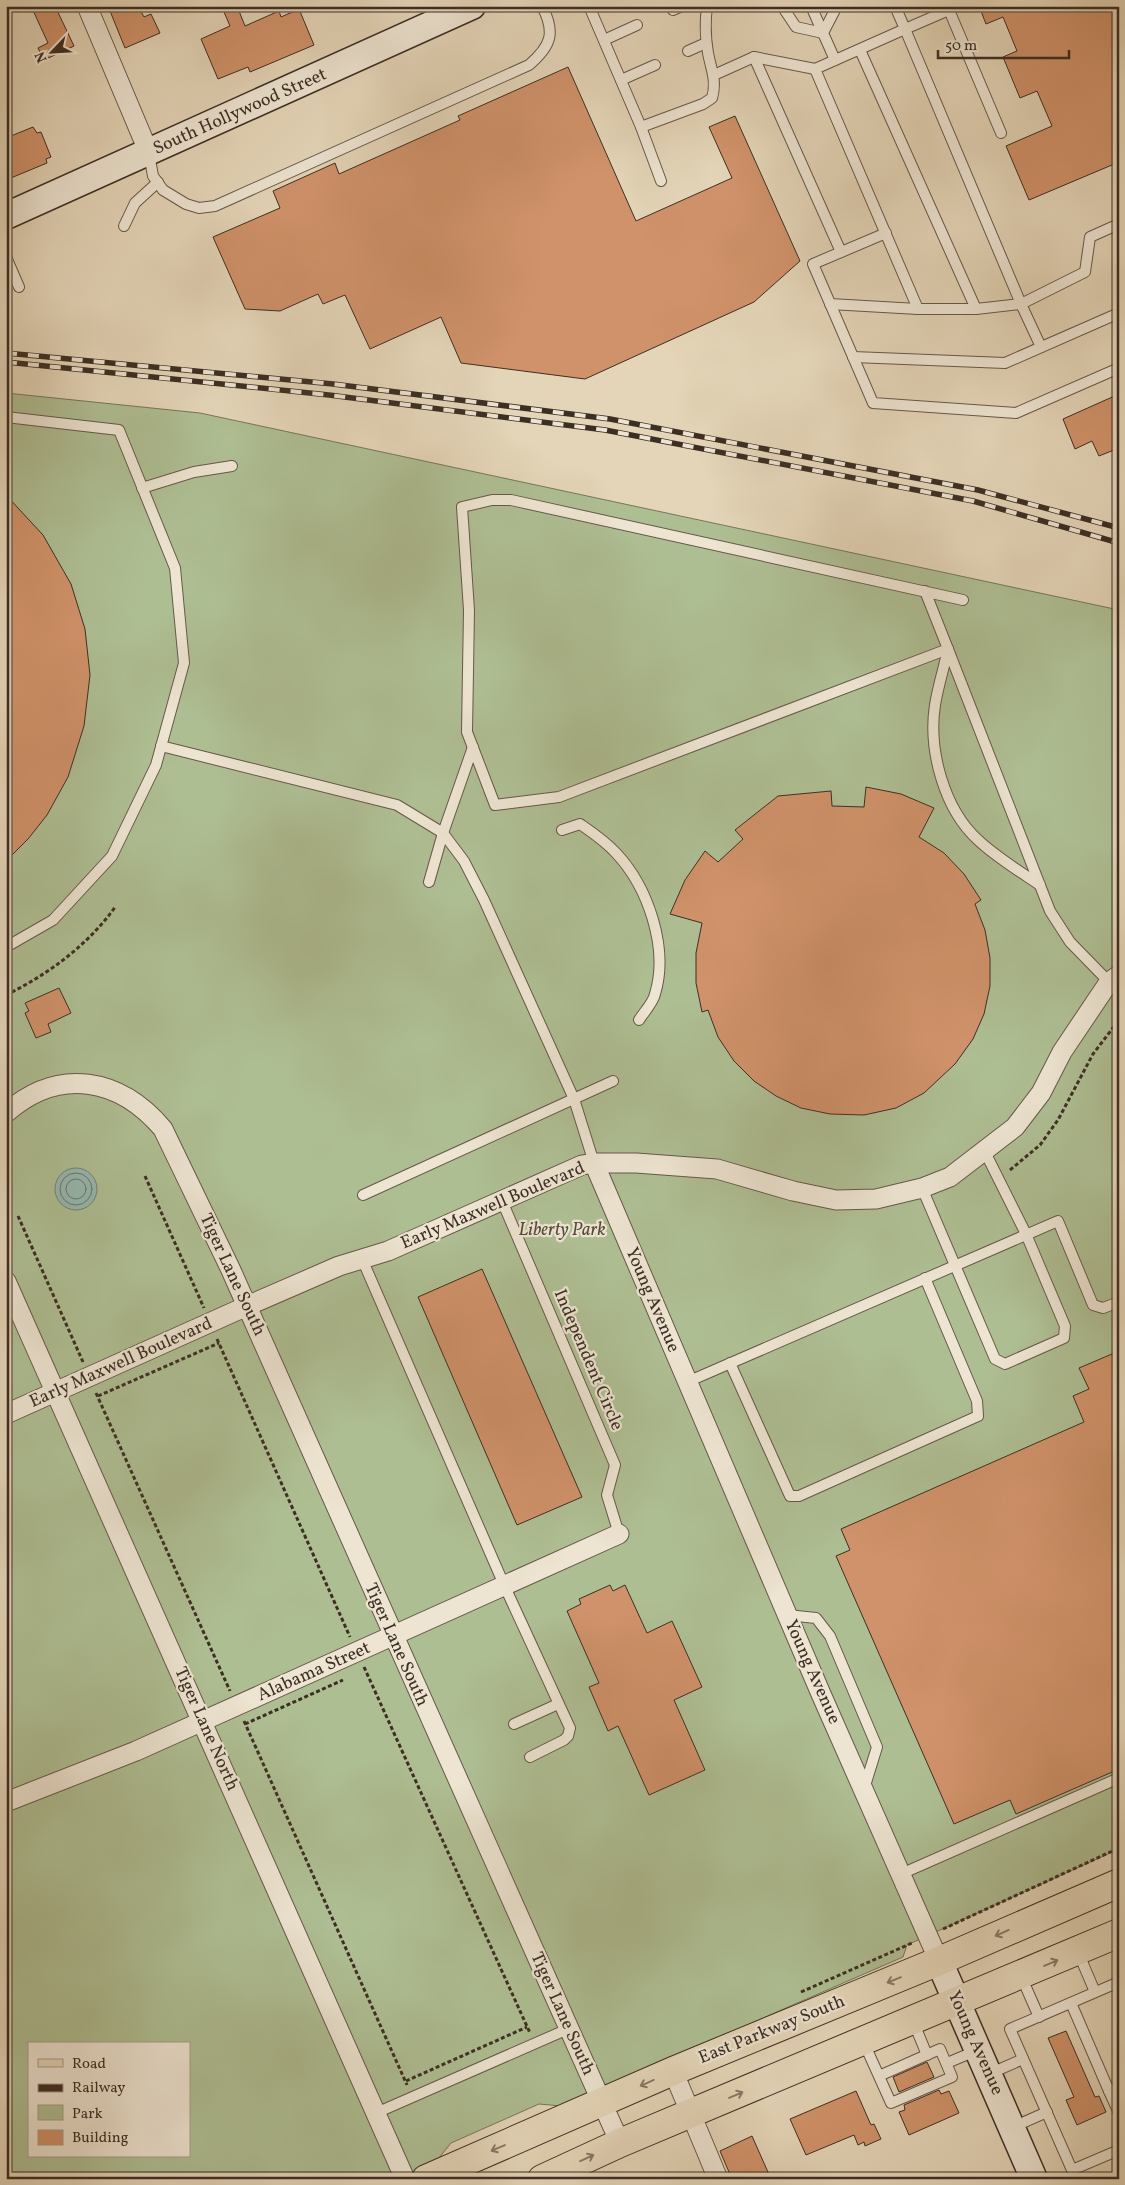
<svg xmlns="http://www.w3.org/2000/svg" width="1125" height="2185" font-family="Vollkorn,serif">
<rect width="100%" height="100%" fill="#e4d5b8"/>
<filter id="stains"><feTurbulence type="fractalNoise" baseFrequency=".004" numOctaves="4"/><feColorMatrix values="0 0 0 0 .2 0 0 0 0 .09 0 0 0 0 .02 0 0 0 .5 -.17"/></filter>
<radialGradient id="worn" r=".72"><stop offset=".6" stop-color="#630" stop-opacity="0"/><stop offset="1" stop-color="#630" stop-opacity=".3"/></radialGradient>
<path fill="#aebe93" stroke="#76765c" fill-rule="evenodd" d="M 6,393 L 200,413 L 1119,610 L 1119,1849 L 907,1945 L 903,1957 L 561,2106 L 539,2104 L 451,2143 L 435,2163 L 396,2179 L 6,2179 ZM 29,2044 L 189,2044 L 189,2156 L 29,2156 Z"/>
<circle fill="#95b8b0" stroke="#728178" cx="76" cy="1189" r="21"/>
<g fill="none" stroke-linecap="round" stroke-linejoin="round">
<g stroke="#69736a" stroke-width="1">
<circle cx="76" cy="1189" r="16"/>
<circle cx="76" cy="1189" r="10"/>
</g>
</g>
<g fill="#d0926a" stroke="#3d2e24">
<path d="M 31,6 L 55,6 L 74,46 L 44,60 L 38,48 L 48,43 Z"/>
<path d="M 108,6 L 138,6 L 144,17 L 151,14 L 160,33 L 125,48 Z"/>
<path d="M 237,6 L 245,26 L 279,11 L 281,17 L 299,9 L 314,45 L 250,72 L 248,67 L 218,79 L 201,39 L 230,26 L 224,12 Z"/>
<path d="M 979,6 L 1119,6 L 1119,162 L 1029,200 L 1006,146 L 1052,126 L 1037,91 L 1020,98 L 1003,57 L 1017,51 L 1003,17 L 986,24 Z"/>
<path d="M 568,67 L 636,221 L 732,178 L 709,127 L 735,116 L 800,261 L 754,302 L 585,379 L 461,363 L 441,317 L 370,349 L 345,295 L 323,304 L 318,294 L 280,311 L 245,309 L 213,237 L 280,208 L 273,191 L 335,163 L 339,174 L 460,120 L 458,116 Z"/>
<path d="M 33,127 L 37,133 L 41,132 L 51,157 L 46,159 L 47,163 L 6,180 L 6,138 Z"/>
<path d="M 1119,394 L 1119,448 L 1099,456 L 1092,441 L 1075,449 L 1063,419 Z"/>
<path d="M 6,495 L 43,535 L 71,584 L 85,629 L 90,675 L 84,726 L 68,777 L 47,815 L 28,839 L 6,861 Z"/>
<path d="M 866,787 L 901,794 L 934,808 L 919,837 L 944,853 L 964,874 L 981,900 L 975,904 L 985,930 L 990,958 L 990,986 L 984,1014 L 973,1039 L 955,1064 L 924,1093 L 896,1108 L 864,1115 L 830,1114 L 801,1108 L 776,1096 L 754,1081 L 734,1061 L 718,1037 L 708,1010 L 702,1012 L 696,983 L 696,953 L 702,923 L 670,914 L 685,880 L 705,851 L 718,862 L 743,839 L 735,830 L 778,796 L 831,791 L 832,806 L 864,807 Z"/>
<path d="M 59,988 L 71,1013 L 48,1024 L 51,1032 L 36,1038 L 25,1013 L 29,1011 L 25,1003 Z"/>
<path d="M 482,1269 L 582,1497 L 517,1525 L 418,1297 Z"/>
<path d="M 1119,1351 L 1119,1769 L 1016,1814 L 1010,1800 L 954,1824 L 836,1556 L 850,1550 L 841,1529 L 1084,1422 L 1073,1396 L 1089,1389 L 1079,1368 Z"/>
<path d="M 610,1585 L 613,1591 L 625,1585 L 647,1633 L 672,1621 L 702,1687 L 674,1700 L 705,1770 L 649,1795 L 618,1726 L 608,1731 L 589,1687 L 599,1683 L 567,1611 L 581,1604 L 579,1599 Z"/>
<path d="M 1066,2031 L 1095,2097 L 1099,2096 L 1106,2112 L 1077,2125 L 1066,2100 L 1074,2097 L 1048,2038 Z"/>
<path d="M 927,2062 L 934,2077 L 899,2092 L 893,2077 Z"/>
<path d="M 939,2090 L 941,2094 L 949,2091 L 959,2113 L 909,2135 L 899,2112 L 905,2110 L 904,2105 Z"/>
<path d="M 856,2091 L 871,2125 L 874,2124 L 881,2139 L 865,2146 L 864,2142 L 858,2145 L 854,2135 L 806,2155 L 790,2119 Z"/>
<path d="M 752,2136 L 771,2179 L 732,2179 L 720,2151 Z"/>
</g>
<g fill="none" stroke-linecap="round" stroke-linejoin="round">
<defs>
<g id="lane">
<path d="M 589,6 L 641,127 L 661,181"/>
<path d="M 782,6 L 796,27 L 823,33"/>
<path d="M 811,6 L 823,33"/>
<path d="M 895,6 L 905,29 L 815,69 L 918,309 L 976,309"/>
<path d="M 673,10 L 682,6"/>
<path d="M 604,40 L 637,25"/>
<path d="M 860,50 L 976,309 L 1021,304 L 905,29 L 949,10 L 1001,133"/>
<path d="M 688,51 L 706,43"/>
<path d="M 754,57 L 815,69"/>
<path d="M 835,60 L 823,33 L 837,6"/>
<path d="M 714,75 L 754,57 L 841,252"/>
<path d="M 621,80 L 655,65"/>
<path d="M 641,127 L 703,104 L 712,98 C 717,81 711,69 708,53 C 705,36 705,22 707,6"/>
<path d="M 149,154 L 153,176 L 163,190 L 186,204 L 199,208 L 215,206 L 529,65 C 551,46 556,33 542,6"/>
<path d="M 124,226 L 135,203 L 158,182"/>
<path d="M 886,233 L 813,264 L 873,403 L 1016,413 L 1119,368"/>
<path d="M 6,257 L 19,287"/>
<path d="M 830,304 L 918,309"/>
<path d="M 1041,347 L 1021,304 L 1085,272 L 1090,237 L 1119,224"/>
<path d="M 853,357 L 1005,363 L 1119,313"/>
<path d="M 6,417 L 119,430 L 175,568 L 184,663 L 156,765 L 112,856 L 53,920 L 6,947"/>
<path d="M 142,488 L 194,472 L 232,466"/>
<path d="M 925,591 L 948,649 L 559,797 L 495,805 L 467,732 L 469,610 L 462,507 L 492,500 L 511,500 C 662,533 813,566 963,600"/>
<path d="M 948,649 L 1050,911 L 1070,942 L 1109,982"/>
<path d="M 948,649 C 944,668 938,686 935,705 C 928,750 944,809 978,840 C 996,857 1019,871 1040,885"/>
<path d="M 161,746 L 397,805 L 443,833 L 464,861 L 484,900 L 574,1099 L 594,1163"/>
<path d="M 562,830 L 580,824 C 593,833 605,841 616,853 C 648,887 669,948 655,994 C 653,1003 644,1012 639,1020"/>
<path d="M 429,882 L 443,833 L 473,747"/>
<path d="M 922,1188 L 995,1359 L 1005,1364 L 1064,1338 L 1065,1326 L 1026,1234 L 984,1150"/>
<path d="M 363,1195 L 613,1081"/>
<path d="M 502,1201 L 615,1465 L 607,1495 L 619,1534"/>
<path d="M 362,1259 L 505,1587 L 570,1728 L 568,1736 L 564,1740 L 530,1757"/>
<path d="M 730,1363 L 790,1496 L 799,1496 L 978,1416 L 977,1401 L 925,1278"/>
<path d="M 687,1382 L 1058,1221 L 1093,1305 L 1103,1308 L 1119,1302"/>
<path d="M 787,1615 L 816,1618 L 830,1636 L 877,1747 L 864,1789"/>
<path d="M 514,1724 L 558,1704"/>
<path d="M 901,1874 L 1119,1778"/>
<path d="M 1078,1952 L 1095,1992"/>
<path d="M 1021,1976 L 1039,2017"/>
<path d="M 1119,1982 L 1010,2029 L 1072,2170 L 1119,2150"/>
<path d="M 1071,2003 L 1109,2091"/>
<path d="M 913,2021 L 927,2055"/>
<path d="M 864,2043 L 891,2103 L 952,2077 L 940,2049 L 879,2076"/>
<path d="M 947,2063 L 978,2050"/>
<path d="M 989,2074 L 1023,2059"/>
<path d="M 1119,2087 L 1109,2091 L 1119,2113"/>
<path d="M 376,2113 L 568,2029"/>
<path d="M 1013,2127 L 1047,2112"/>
</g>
<g id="street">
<path d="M 87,6 L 149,153"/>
<path d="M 6,1113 C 59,1066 120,1078 163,1129 L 230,1268 L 620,2143"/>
<path d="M 594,1163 L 821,1694 L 939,1961"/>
<path d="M 6,1281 L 405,2179"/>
<path d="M 6,1414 L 247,1306 L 339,1266 L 388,1251 L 582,1165 L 594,1163 L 636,1163 L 717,1169 L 793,1191 L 836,1200 L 876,1199 L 922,1188 L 950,1177 L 1015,1127 L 1041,1093 L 1062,1052 L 1109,982 L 1119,975"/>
<path d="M 6,1802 L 136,1751 L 619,1534"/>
<path d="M 673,2071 L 718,2179"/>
</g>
<g id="secondary">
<path d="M 6,216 L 472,6"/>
<path d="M 939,1961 L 1034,2179"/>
</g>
<g id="primary">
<path d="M 426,2179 L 673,2071 L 939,1961 L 1119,1883"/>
<path d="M 542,2179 L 620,2143 L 1119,1933"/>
</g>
</defs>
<use href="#lane" stroke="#675849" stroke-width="12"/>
<use href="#street" stroke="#675849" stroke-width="21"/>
<use href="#secondary" stroke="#3d2e24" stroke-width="29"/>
<use href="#primary" stroke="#3d2e24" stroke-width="30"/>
<g stroke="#3d2e24" stroke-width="3" stroke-dasharray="4 2.5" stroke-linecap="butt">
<path d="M 6,995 C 49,974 88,945 116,906"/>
<path d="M 1010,1170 L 1040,1145 L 1058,1120 L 1093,1054 L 1119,1020"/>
<path d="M 145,1176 L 204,1308"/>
<path d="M 18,1216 L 83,1362"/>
<path d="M 217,1339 L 350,1637"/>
<path d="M 96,1393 L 230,1691"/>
<path d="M 98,1396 L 219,1343"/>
<path d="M 364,1667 L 530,2033"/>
<path d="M 244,1721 L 407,2085"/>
<path d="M 245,1724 L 343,1680"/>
<path d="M 943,1929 L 1119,1848"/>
<path d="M 801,1992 L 912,1943"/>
<path d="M 406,2081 L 527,2027"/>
</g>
<use href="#lane" stroke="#ede4d1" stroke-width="10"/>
<use href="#street" stroke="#ede4d1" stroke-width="19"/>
<use href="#secondary" stroke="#ede4d1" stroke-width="26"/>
<use href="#primary" stroke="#e4d5b8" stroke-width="28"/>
<defs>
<g id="rail">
<path d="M 6,353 L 333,384 L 610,419 L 978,490 L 1119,528"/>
<path d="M 6,362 L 329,395 L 605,430 L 973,501 L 1119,543"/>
</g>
</defs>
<use href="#rail" stroke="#3d2e24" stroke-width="5.5"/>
<use href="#rail" stroke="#ede4d1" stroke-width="4" stroke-dasharray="11" stroke-linecap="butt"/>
</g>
<defs><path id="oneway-shaft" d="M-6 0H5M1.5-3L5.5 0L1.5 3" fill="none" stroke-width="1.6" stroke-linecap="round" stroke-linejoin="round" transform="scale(1.25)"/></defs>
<g stroke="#887967">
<use href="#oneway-shaft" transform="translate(1002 1933) rotate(156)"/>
<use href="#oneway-shaft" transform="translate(1051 1963) rotate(-23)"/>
<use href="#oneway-shaft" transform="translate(894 1980) rotate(158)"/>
<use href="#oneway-shaft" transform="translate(647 2083) rotate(156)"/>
<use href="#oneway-shaft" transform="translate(736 2095) rotate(-23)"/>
<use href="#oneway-shaft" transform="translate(498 2148) rotate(157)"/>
<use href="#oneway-shaft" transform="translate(587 2158) rotate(-25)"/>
</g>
<g text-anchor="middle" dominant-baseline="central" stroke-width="4.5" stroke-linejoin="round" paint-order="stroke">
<g font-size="18" fill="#3d2e24" stroke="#ede4d1">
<text transform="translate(240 112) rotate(-24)">South Hollywood Street</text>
<text transform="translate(493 1206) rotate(-23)">Early Maxwell Boulevard</text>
<text transform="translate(232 1275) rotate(65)">Tiger Lane South</text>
<text transform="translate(652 1300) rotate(67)">Young Avenue</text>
<text transform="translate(588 1360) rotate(67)">Independent Circle</text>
<text transform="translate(121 1363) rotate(-24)">Early Maxwell Boulevard</text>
<text transform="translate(396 1645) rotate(66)">Tiger Lane South</text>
<text transform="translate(314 1672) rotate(-24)">Alabama Street</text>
<text transform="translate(812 1672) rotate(66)">Young Avenue</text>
<text transform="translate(206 1729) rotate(66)">Tiger Lane North</text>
<text transform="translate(562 2014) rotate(66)">Tiger Lane South</text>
<text transform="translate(772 2030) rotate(-22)">East Parkway South</text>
<text transform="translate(975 2043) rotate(66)">Young Avenue</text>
</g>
<g font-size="18" font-style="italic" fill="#544b3a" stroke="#ede4d1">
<text x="562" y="1230">Liberty Park</text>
</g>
</g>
<rect width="1125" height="2185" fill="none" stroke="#e4d5b8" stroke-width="25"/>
<rect x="8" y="8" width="1110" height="2170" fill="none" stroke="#3d2e24" stroke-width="2.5"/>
<rect x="12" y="12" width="1100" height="2160" fill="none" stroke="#3d2e24"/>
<rect x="28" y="2042" width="162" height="115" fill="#ede4d1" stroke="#a79b8c"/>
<rect x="38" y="2059" width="25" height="8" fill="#e4d5b8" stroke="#a79b8c"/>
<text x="72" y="2068" font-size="15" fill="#3d2e24">Road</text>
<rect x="38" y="2084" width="25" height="8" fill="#3d2e24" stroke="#a79b8c"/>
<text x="72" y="2092" font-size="15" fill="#3d2e24">Railway</text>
<rect x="38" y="2105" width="25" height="15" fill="#aebe93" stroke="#a79b8c"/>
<text x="72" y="2118" font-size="15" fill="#3d2e24">Park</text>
<rect x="38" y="2130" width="25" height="15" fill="#d0926a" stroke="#a79b8c"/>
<text x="72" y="2142" font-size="15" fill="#3d2e24">Building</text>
<g transform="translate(52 52) rotate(245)" stroke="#ede4d1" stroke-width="4" paint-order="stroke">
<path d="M0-4L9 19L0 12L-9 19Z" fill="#3d2e24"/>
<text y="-8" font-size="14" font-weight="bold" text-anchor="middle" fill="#3d2e24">N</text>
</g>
<path d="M938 50v8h131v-8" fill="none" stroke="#3d2e24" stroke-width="2.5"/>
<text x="945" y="50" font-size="15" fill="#3d2e24" stroke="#ede4d1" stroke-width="4" paint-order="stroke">50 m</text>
<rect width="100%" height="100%" filter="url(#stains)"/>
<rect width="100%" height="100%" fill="url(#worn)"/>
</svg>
